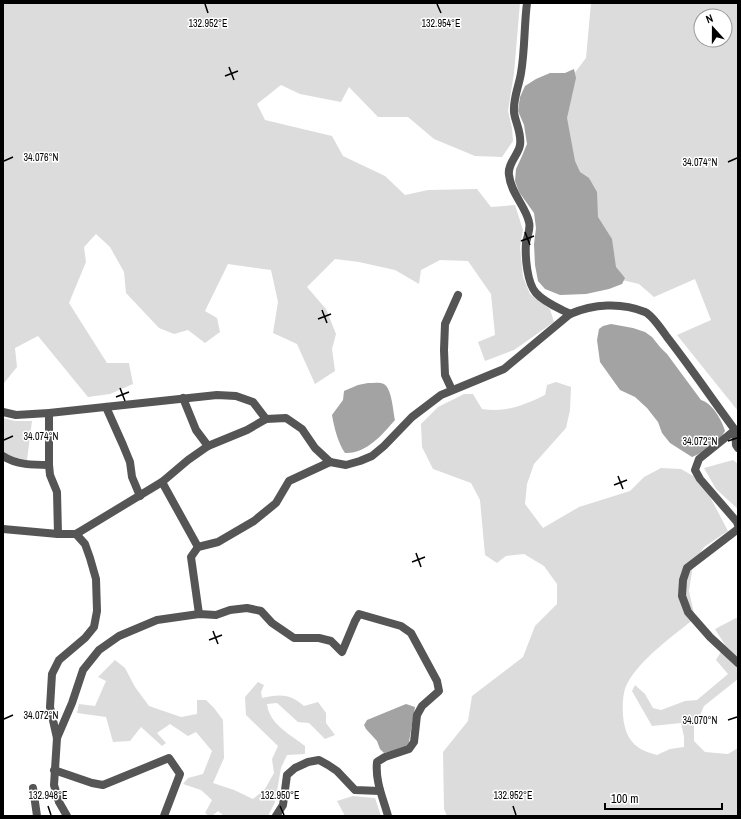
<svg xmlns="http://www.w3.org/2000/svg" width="741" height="819" font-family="'Archivo Narrow',sans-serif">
<rect width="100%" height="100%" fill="#fff"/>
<g fill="#dcdcdc" fill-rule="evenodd">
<path d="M 3,3 L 520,3 L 514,73 L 508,111 L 512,128 L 513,141 L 502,157 L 475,156 L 434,139 L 408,117 L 378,117 L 349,87 L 341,102 L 300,94 L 281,85 L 257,104 L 265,120 L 332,136 L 343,156 L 385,176 L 405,195 L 428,190 L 477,189 L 491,207 L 515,205 L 523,230 L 520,247 L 523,277 L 530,294 L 550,309 L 554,322 L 514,350 L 485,361 L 478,342 L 495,335 L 491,294 L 468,261 L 440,260 L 421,270 L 419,284 L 395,270 L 359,262 L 335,259 L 307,287 L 326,309 L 336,334 L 332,349 L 335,371 L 315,384 L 297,344 L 273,333 L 278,302 L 271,270 L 228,264 L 205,311 L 217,318 L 220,332 L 205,343 L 188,330 L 174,334 L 159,328 L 126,293 L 124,272 L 110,247 L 96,234 L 84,247 L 86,262 L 69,303 L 107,363 L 129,363 L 133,384 L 110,394 L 88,397 L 38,336 L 15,348 L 17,367 L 4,383 L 3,382 Z"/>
<path d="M 591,3 L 738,3 L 738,411 L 677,335 L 711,320 L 695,279 L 654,297 L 639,284 L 605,276 L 585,216 L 561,91 L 586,58 ZM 701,16 L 725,16 L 725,40 L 701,40 Z"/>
<path d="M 556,382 L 571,387 L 570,410 L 566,428 L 534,464 L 527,484 L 525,504 L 543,528 L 579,507 L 630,491 L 644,477 L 661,468 L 681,469 L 695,477 L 707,491 L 728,531 L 704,547 L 693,565 L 689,591 L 695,618 C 673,636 640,659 627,684 C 622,693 622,713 624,723 C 628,743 638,750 657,755 L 670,749 L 684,747 L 684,737 L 681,723 L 652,726 L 632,691 L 635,685 L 645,694 L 653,708 L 661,710 L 685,701 L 697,700 L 728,674 L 716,660 L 725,645 L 715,629 L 736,618 L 738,619 L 738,679 L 704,706 L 701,713 L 694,722 L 694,741 L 705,752 L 728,754 L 738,748 L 738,816 L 447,816 L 444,809 L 443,752 L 468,721 L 472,696 L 523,657 L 535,626 L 557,604 L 557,584 L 544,566 L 524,554 L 506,556 L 497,563 L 485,555 L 480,500 L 471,483 L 433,469 L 422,447 L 421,424 L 438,407 L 464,394 L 473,394 L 482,409 C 506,413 524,405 545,395 L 547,385 Z"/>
<path d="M 3,418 L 15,421 L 32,421 L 27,460 L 9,456 L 3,452 Z"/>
<path d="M 733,460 L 738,464 L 738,509 L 716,489 L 704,468 Z"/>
<path d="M 115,660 L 125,668 L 135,687 L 149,706 L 181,717 L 197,714 L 197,700 L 206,700 L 214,708 L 223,720 L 224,758 L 213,783 L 234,790 L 253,799 L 265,789 L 274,773 L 272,759 L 278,746 L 246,715 L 245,697 L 258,682 L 264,685 L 261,692 L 262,698 C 280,694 290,694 304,706 L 318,702 L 326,713 L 326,723 L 335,735 L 325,739 L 309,723 L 298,722 L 277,703 L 267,704 C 269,724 291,735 305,746 L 305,754 L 287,755 L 281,768 L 275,802 L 268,816 L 224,816 L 218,811 L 212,816 L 209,816 L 205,813 L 212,800 L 201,790 L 183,784 L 188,778 L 203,774 L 212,751 L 196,732 L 188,736 L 170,724 L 157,733 L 166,743 L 162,746 L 141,727 L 130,741 L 113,742 L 106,717 L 77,713 L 79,704 L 95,706 L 106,681 L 98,677 Z"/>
<path d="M 353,796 L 375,798 L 381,816 L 345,816 L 337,801 Z"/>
</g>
<g fill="#a3a3a3">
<path d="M 574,69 L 576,78 L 567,118 L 575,161 L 580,172 L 589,178 L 597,192 L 598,217 L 612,239 L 616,267 L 625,278 L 622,284 L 609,289 L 586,294 L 560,295 L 545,289 L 538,281 L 535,265 L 534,244 L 536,228 L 534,213 L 519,192 L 515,181 L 516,169 L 522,156 L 527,144 L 524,125 L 518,111 L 520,97 L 525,86 L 536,79 L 550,73 L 565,73 Z"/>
<path d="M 611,324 L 633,328 L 645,332 L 652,337 L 660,347 L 667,354 L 701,400 C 712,403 722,420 725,431 C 719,442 704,452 692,457 L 670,443 L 662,433 L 658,422 L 647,408 L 635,397 L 620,390 L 600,362 L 597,340 L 599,329 L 603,326 Z"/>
<path d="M 368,383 C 373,383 380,382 384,384 C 392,389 393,411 395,420 C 382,435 366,454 345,453 C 338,443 334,427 332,415 L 343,400 L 344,391 L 358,385 Z"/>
<path d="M 406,704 L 415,707 L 409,742 L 406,747 L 384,753 L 380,749 L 377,741 L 366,729 L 364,725 L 367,720 Z"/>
</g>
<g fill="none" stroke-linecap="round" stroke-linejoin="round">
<g stroke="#555" stroke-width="8">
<path d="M 527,3 C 524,26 525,50 521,73 C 519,86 513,98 514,112 C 515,122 522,133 520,145 C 519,154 507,164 509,175 C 511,194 525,205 529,222 C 531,229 527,237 526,243 C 525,257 527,283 536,293 C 545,303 559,308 570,314"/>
<path d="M 452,390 L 445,375 L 444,350 L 445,324 L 458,295"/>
<path d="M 183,398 L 196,430 L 208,446"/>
<path d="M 106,407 L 123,445 L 130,462 L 132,477 L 140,496"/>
<path d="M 3,412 L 16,415 L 49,413 L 217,395 L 236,396 L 253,402 L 266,419"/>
<path d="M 49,413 L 49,465 L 50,475 L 57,492 L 58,534"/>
<path d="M 738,448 L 736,445 L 735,430 L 699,459 L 695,470 L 700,479 L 737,522 L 738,525"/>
<path d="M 3,456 C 16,465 34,465 49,465"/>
<path d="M 162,482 L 198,547"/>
<path d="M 3,529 L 58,534 L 76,534 L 162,482 L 188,460 L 208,446 L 247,430 L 266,419 L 286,418 L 302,429 L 315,448 L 330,462 L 346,465 L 360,461 L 372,456 L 384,446 L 412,417 L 441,395 L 504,369 L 570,314 C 593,304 621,302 645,312 C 652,315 662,330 667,337 C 692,369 714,402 738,434"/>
<path d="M 738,529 L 687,568 L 683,580 L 682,596 L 688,612 L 710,637 L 738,663"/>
<path d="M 199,614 L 191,557 L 198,547 L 218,542 L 254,521 L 276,503 L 289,481 L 330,462"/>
<path d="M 57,738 L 72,703 L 83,670 L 99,650 L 119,636 L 157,620 L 199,614 L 216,615 L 230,610 L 247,608 L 261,611 L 272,623 L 294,638 L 319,638 L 331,641 L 342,652 L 355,621 L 359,614 L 401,626 L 411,633 L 437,681 L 439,691 L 422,706 L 417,715 L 414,742 L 409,749 L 385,757 L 377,762 C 375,781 383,798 388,816"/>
<path d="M 54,770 L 92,783 L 103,785 L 169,758 L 180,774 L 164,816"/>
<path d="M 33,788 L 37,816"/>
<path d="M 67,816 L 59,802 L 54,785 L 57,738 L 50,707 L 52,674 L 59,660 L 85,638 L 94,627 L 97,611 L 96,579 L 90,558 L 85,544 L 76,534"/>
<path d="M 276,816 L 283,805 L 287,775 L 295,768 L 308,762 L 319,760 L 328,765 L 337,771 L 355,790 L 380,791"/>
</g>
</g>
<path fill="none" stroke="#000" stroke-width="1.5" d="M 205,4 L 208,13M 437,4 L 441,13M 229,67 L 234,80M 225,76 L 238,71M 4,161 L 13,157M 728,162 L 737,158M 525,232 L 530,245M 521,241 L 534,236M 322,310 L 327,323M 318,319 L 331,314M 120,388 L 125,401M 116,397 L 129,392M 4,440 L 13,436M 728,441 L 737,438M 618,476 L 623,489M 614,485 L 627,480M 416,553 L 421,567M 412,562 L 425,557M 213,631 L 218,644M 209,640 L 222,635M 4,719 L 13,715M 728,720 L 737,717M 48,806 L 51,815M 280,806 L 284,815M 513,806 L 516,815"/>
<g font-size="10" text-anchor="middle" fill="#000" stroke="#fff" stroke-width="3" stroke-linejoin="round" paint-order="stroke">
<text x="208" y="27">132.952°E</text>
<text x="441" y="27">132.954°E</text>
<text x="41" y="161">34.076°N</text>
<text x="700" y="166">34.074°N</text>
<text x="41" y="440">34.074°N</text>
<text x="700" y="445">34.072°N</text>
<text x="41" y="719">34.072°N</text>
<text x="700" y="724">34.070°N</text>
<text x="48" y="799">132.948°E</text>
<text x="280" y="799">132.950°E</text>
<text x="513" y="799">132.952°E</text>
</g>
<rect width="741" height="819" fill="none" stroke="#000000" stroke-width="8"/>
<g transform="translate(713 28) rotate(339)"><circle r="19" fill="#ffffff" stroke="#999999"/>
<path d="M0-3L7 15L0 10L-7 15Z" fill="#000000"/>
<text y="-6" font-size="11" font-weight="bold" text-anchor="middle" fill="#000000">N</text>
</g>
<path d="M605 803v6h117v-6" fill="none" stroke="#000000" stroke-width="2"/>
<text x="611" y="803" font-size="12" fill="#000000" stroke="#ffffff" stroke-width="3" paint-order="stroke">100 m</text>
</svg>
